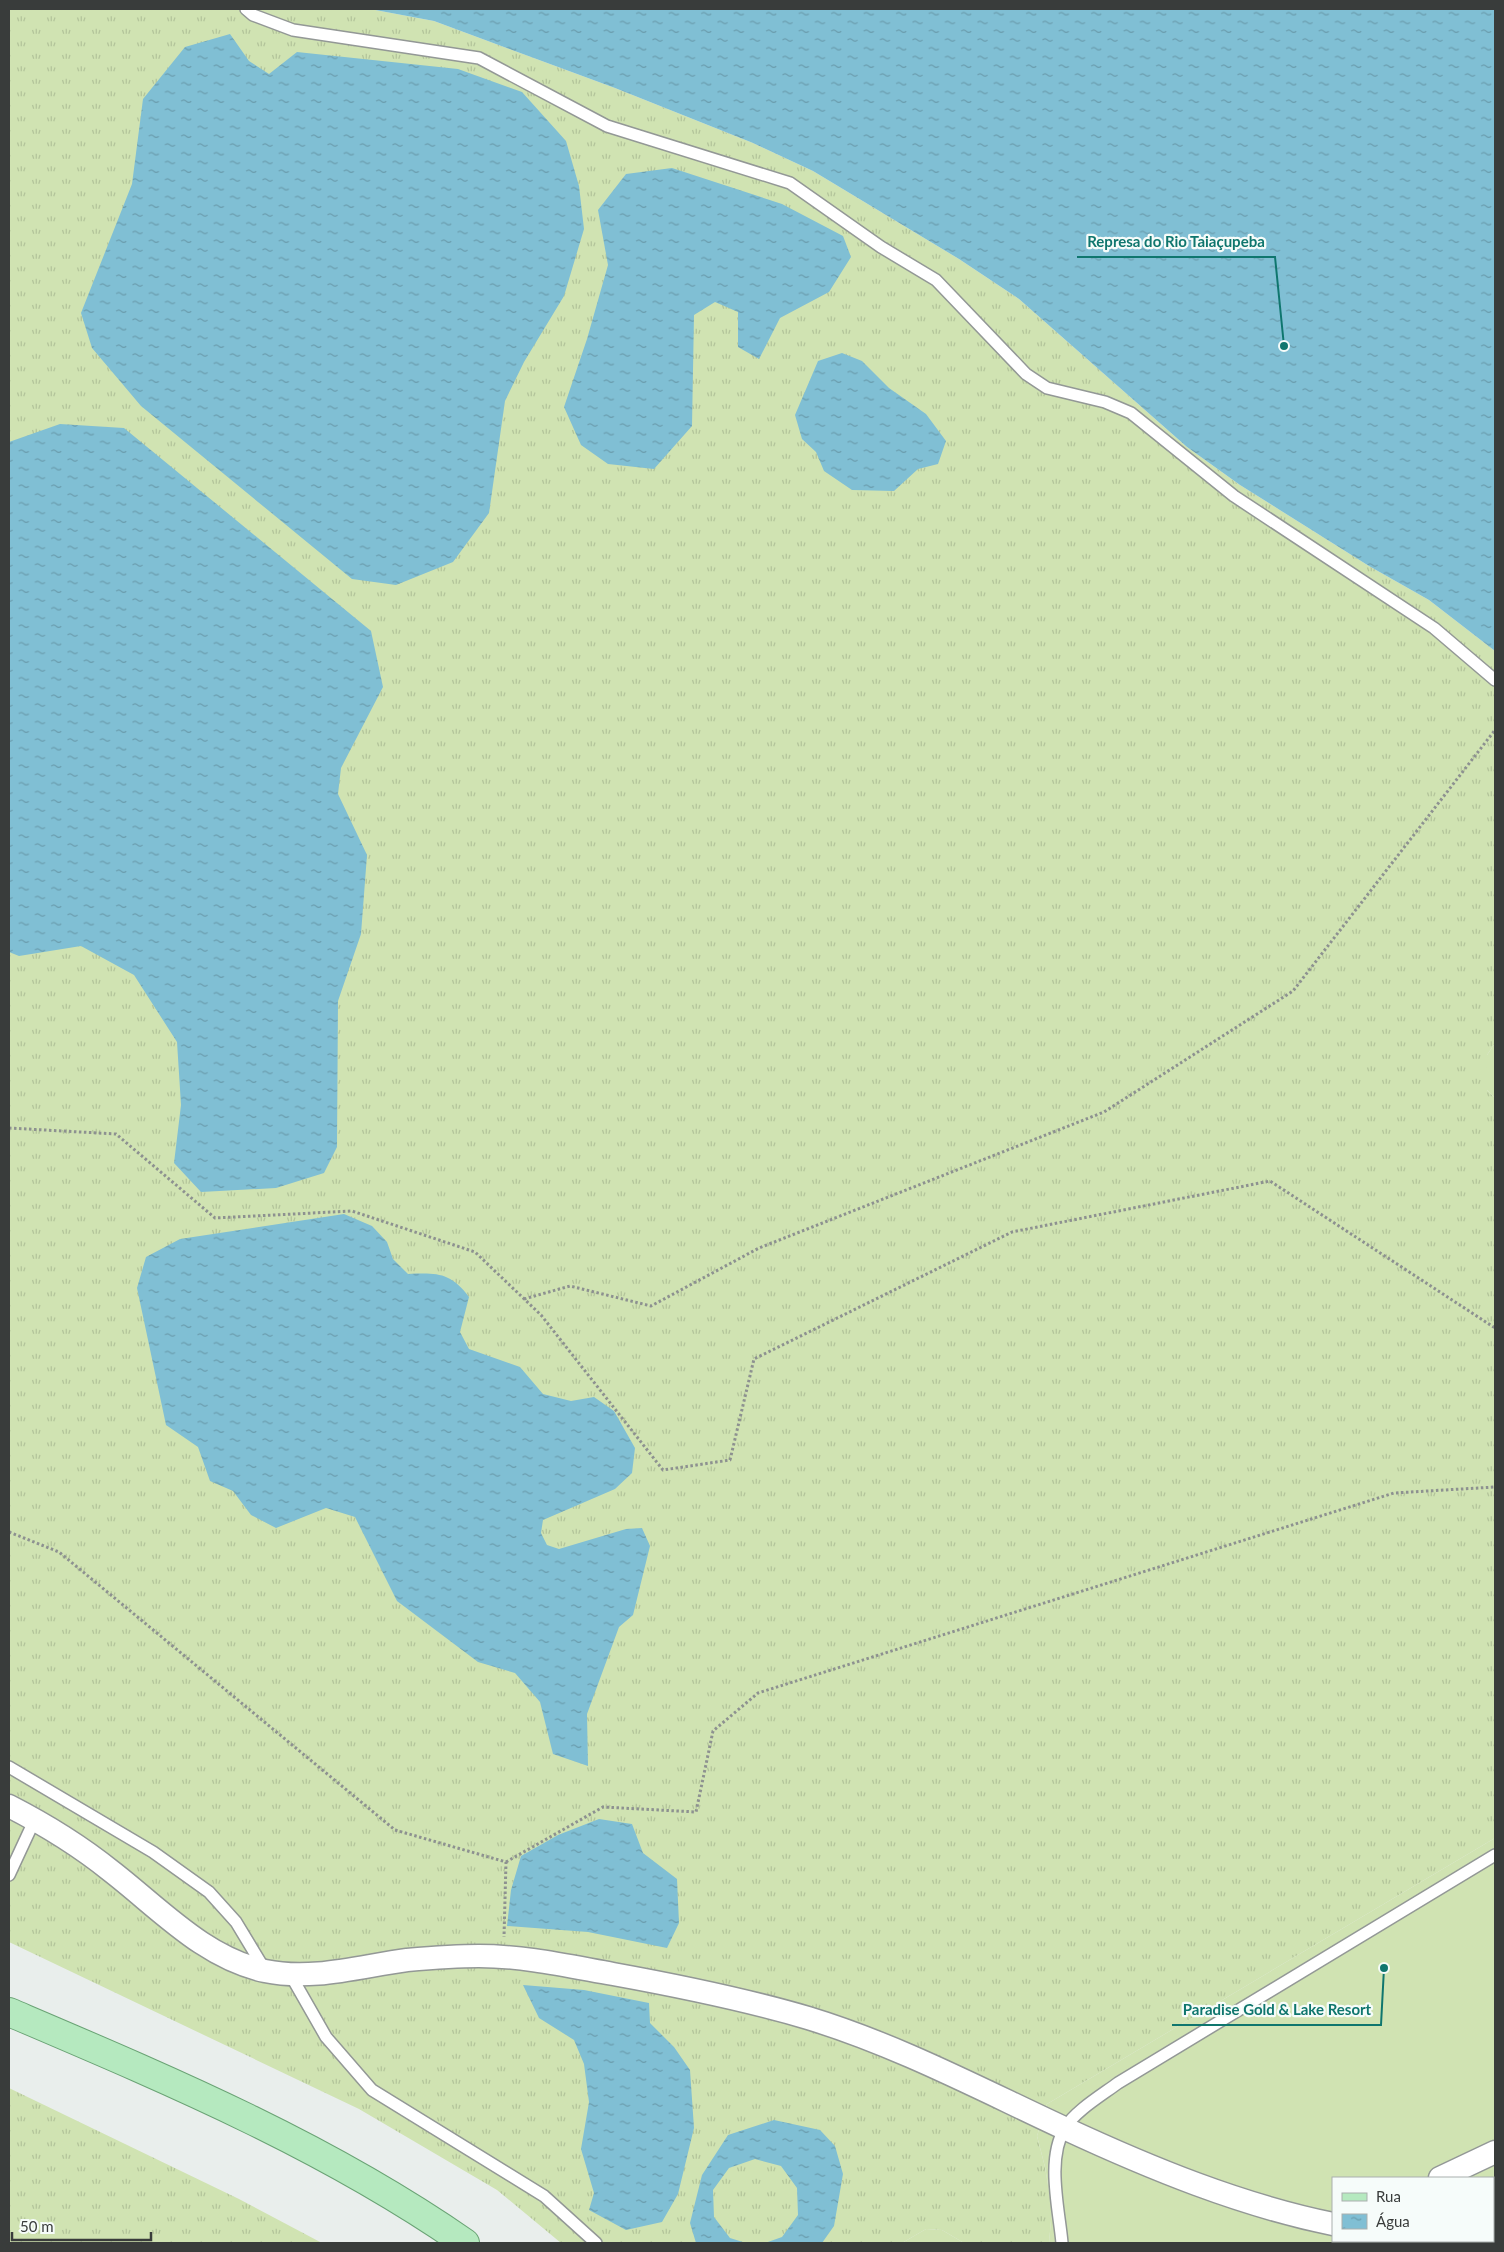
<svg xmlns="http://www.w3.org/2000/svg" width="1504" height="2252" font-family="Lato,sans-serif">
<defs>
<pattern id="grass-tufts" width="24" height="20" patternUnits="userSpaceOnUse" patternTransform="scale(1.25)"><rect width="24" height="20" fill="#d0e3b2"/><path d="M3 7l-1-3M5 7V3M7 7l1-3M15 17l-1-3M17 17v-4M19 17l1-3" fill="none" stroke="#b3c49a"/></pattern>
<pattern id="water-ripples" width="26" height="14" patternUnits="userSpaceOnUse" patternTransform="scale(1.25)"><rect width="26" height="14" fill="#80bfd4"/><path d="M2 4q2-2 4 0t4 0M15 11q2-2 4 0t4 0" fill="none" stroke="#6a9cad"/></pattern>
</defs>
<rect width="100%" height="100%" fill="#e9eeec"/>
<g fill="url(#grass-tufts)">
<path d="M 9,9 L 370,9 L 434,21 L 615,88 L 753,143 L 813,171 L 959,259 L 1019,299 L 1187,447 L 1240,485 L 1369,566 L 1429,600 L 1495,651 L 1495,1043 L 1487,1055 L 1487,1090 L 1495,1098 L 1495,1838 L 1047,2104 L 1037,2136 L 1045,2167 L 1052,2209 L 1049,2243 L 964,2243 L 942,2230 L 926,2229 L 902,2243 L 561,2243 L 497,2190 L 359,2109 L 9,1942 Z"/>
<path d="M 9,2088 L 239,2199 L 322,2243 L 9,2243 Z"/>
</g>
<g fill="#d0e3b2" fill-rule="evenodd">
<path d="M 1495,1043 L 1495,1098 L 1487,1090 L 1487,1055 Z"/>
<path d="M 1495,1838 L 1495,2243 L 1049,2243 L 1052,2209 L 1045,2167 L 1037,2136 L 1047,2104 ZM 1333,2178 L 1493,2178 L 1493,2241 L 1333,2241 Z"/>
<path d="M 926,2229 L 942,2230 L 964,2243 L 902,2243 Z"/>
</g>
<g fill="url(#water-ripples)">
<path d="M 370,9 L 1495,9 L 1495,651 L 1429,600 L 1369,566 L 1240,485 L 1187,447 L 1019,299 L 959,259 L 813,171 L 753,143 L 615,88 L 434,21 Z"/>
<path d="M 230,34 L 249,61 L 269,74 L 297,52 L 458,69 L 522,92 L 566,141 L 579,186 L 584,229 L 564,296 L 524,362 L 505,401 L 489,513 L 453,562 L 396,585 L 352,579 L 141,406 L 92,348 L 81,313 L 132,184 L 143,99 L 185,47 Z"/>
<path d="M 672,168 L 782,204 L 843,236 L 851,257 L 829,292 L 780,318 L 759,359 L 738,347 L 738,312 L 715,302 L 694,315 L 692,426 L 654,469 L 608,464 L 581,445 L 564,407 L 587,339 L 608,265 L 598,210 L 626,174 Z"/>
<path d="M 842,353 L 862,361 L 889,388 L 926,414 L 946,441 L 938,464 L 918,469 L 894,491 L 852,490 L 824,471 L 816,452 L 802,439 L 795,415 L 818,361 Z"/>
<path d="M 60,424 L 124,428 L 371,631 L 383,687 L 341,768 L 338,794 L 367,855 L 361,934 L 338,1001 L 337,1147 L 324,1173 L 276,1188 L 201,1192 L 174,1163 L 181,1105 L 177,1042 L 134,975 L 81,946 L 19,956 L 9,952 L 9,442 Z"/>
<path d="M 344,1214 L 372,1226 L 387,1242 L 393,1259 L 408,1274 C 437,1273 450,1272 469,1297 L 460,1332 L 469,1349 L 520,1367 L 543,1394 L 571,1401 L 594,1397 L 614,1411 L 635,1448 L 632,1473 L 615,1489 L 543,1520 L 541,1533 L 547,1545 L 559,1549 L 626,1529 L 642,1528 L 650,1546 L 633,1615 L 619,1627 L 587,1714 L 588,1766 L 553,1754 L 540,1702 L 515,1673 L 478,1662 L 397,1601 L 355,1517 L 326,1508 L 276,1528 L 251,1515 L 233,1491 L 210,1481 L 198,1447 L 166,1425 L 137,1288 L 146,1257 L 180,1239 Z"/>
<path d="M 599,1819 L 632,1824 L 643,1853 L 677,1879 L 679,1923 L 667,1948 L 588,1932 L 507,1926 L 511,1890 L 521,1856 L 558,1835 Z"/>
<path d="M 523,1985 L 584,1990 L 649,2003 L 650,2023 L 674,2047 L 690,2070 L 694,2128 L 678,2194 L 662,2222 L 626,2230 L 589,2210 L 594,2193 L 581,2149 L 589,2102 L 584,2064 L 574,2040 L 539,2018 Z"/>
<path d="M 774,2120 L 820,2130 L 835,2146 L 843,2174 L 834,2226 L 822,2243 L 765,2243 L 782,2237 L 798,2215 L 797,2188 L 781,2166 L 755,2159 L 729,2168 L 713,2190 L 714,2217 L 730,2238 L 746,2243 L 696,2243 L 690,2223 L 702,2175 L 728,2135 Z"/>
</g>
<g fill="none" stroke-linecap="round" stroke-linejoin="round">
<defs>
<g id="service">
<path d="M 246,9 L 253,15 L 293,30 L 479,58 L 607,126 L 790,183 L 881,247 L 936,280 L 1026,374 L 1047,388 L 1105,402 L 1131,413 L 1234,496 L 1434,628 L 1495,680"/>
<path d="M 9,1767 L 153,1852 L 209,1892 L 236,1922 L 265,1970"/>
<path d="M 9,1875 L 35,1819"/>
<path d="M 290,1974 L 326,2037 L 372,2090 L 544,2196 L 596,2243"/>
<path d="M 1062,2243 C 1059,2209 1046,2159 1065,2128 C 1075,2111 1102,2095 1118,2083 L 1495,1855"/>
</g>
<g id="minor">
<path d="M 9,1806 C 44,1824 80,1846 111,1871 C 159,1908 204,1958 265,1971 C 313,1981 361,1966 407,1960 C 430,1958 455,1956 479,1956 C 524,1956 568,1966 613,1974 C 679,1986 744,1999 808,2018 C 897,2045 980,2089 1064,2128 C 1150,2168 1240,2205 1333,2224"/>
<path d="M 1440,2178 L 1495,2152"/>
</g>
<path id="primary" d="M 9,2012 C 166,2079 324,2145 465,2243"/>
</defs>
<use href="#service" stroke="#939896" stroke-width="14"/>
<use href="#minor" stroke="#939896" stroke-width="25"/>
<use href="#primary" stroke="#6aa375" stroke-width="30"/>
<g stroke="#8d9190" stroke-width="3" stroke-dasharray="2.5 2.5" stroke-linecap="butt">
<path d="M 9,1128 L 116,1134 L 215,1218 L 352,1211 L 475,1252 L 541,1315 L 663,1470 L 730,1460 L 754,1359 L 1012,1232 L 1270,1181 L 1495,1328"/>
<path d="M 524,1299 L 570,1286 L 651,1306 L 759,1248 L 1104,1112 L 1293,991 L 1495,730"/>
<path d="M 9,1532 L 59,1552 L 395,1830 L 506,1862 L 504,1937"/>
<path d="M 506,1862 L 603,1807 L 696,1812 L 713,1731 L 758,1693 L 1394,1493 L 1495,1487"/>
</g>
<use href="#service" stroke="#fff" stroke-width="11"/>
<use href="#minor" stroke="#fff" stroke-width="22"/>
<use href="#primary" stroke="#b5e9bf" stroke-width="28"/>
</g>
<path fill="none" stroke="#0f766e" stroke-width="2" d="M1284 346L1275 257H1077M1384 1968L1381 2025H1172"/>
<g fill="#0f766e" stroke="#f6fcfa" stroke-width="2">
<circle cx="1284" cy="346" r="5"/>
<circle cx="1384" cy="1968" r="5"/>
</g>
<g font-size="15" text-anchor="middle" font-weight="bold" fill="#0f766e" stroke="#f6fcfa" stroke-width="4.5" stroke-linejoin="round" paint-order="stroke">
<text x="1176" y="247">Represa do Rio Taiaçupeba</text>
<text x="1277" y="2015">Paradise Gold &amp; Lake Resort</text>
</g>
<rect width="1504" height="2252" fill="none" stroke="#393c3b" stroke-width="20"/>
<rect x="1332" y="2177" width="162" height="65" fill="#f6fcfa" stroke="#aaafae"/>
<rect x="1342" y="2193" width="25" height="8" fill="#b5e9bf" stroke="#aaafae"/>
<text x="1376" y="2202" font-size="15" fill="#393c3b">Rua</text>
<rect x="1342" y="2214" width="25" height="15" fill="url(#water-ripples)" stroke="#aaafae"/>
<text x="1376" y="2227" font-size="15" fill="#393c3b">Água</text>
<path d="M12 2232v8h139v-8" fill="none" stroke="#393c3b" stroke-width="2.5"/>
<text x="20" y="2232" font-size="15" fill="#393c3b" stroke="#f6fcfa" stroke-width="4" paint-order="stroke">50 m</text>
</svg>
